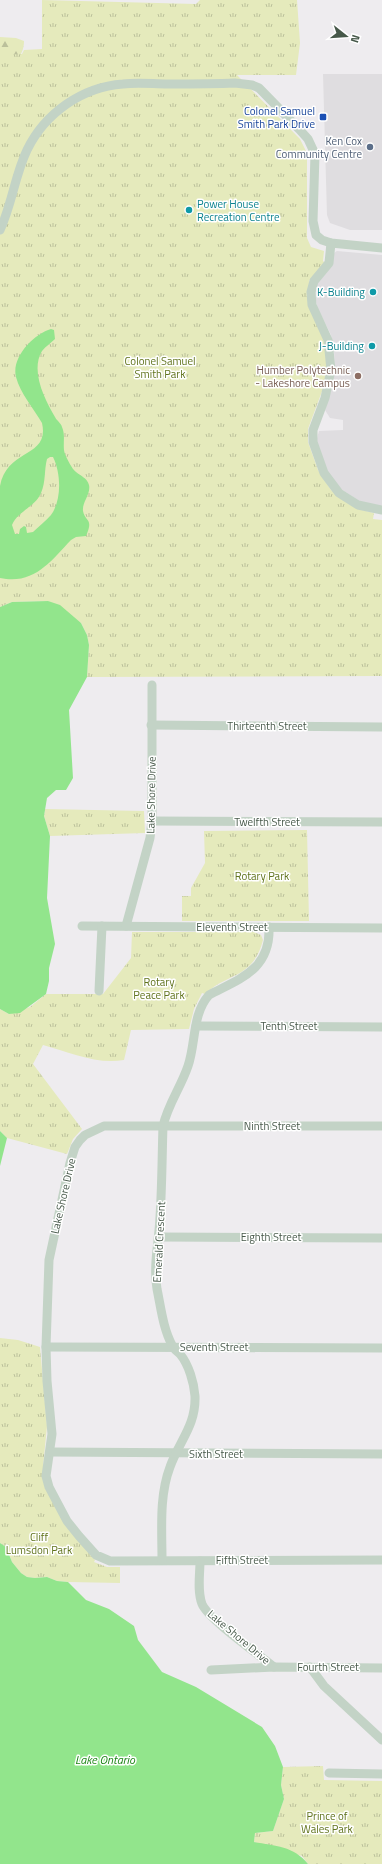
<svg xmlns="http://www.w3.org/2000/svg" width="382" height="1864" font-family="'Titillium Web',sans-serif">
<defs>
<pattern id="forest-firs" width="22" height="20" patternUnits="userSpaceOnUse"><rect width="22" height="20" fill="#e5eabc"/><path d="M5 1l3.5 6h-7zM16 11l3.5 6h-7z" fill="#bbc09b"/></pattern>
<pattern id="park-tufts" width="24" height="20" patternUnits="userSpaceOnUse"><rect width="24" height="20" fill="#e5eabc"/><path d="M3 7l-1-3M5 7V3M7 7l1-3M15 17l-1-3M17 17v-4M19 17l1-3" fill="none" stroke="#bbc09b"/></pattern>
</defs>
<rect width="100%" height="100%" fill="#eeecef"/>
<g fill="#dfdde0">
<path d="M 323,74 L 382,74 L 382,230 L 350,230 L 330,223 L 327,215 Z"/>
<path d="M 337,251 L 382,255 L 382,506 L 361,502 L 341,489 L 327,471 L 316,442 L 319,431 L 343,430 L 343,420 L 330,418 L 325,410 L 333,384 L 335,368 L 334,351 L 331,335 L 317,307 L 315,294 L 316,285 L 334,253 Z"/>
</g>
<path fill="url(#forest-firs)" d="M 0,37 L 16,38 L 24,41 C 24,58 13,62 0,72 Z"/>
<g fill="url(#park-tufts)">
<path d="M 42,0 L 196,4 L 200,0 L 297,0 L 300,43 L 296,75 L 237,75 L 300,139 L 307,153 L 307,238 L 311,247 L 324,251 L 323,261 L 325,263 L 309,281 L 324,342 L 327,365 L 324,386 L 308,429 L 308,442 L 318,470 L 331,490 L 358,509 L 374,513 L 373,519 L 382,520 L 382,676 L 87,677 L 89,645 L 87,635 L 81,623 L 48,601 L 12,602 L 0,607 L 0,55 L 22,54 L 24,50 L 42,49 Z"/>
<path d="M 45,809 L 144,811 L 145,833 L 50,836 L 44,816 Z"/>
<path d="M 307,830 L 309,921 L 182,921 L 182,896 L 191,896 L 191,888 L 205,863 L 204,831 Z"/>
<path d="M 132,932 L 254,932 L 261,935 L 263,940 C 253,979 228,972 205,994 L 202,993 L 194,1009 L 189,1029 L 131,1030 L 124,1060 C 97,1065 69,1052 43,1045 L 33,1064 L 82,1129 L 73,1139 L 67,1154 L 7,1138 L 0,1131 L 0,1009 L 9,1014 L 30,1007 L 46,994 L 103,994 L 131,958 Z"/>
<path d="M 0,1338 L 18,1340 L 40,1347 L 47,1426 L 43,1467 L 70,1531 L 95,1560 L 94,1562 L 107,1567 L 120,1567 L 120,1583 L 68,1582 L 57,1581 L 47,1577 L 35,1578 L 27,1577 L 21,1573 L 12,1562 L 6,1547 L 0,1543 Z"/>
<path d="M 323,1766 L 324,1780 L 382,1781 L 382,1864 L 308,1864 L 302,1856 L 254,1842 L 255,1833 L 273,1831 L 284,1799 L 281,1785 L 283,1767 Z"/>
</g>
<g fill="#92e58c" fill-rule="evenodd">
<path d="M 51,329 L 54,330 L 55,339 C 51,343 46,346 42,351 C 30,371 45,400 55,417 C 57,421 61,423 62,427 C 66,436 62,446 65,454 C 67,459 72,469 76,472 C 81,476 87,478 89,485 C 91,494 82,502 83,511 C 85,522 94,518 86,536 L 76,537 L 71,540 C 50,562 34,585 0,578 L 0,486 C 7,448 50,458 42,423 C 34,409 20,393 16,377 C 11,357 34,334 51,329 ZM 50,457 L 53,457 C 61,473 62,500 51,515 C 46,521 39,526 33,532 L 27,533 L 26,527 L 24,526 L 20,529 L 19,534 L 15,534 L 12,525 C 18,511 35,507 41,493 C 46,482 44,470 47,459 Z"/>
<path d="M 48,601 L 60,605 L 81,623 L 87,635 L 89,645 L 87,677 L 69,710 L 73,778 L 66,790 L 56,790 L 47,798 L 44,816 L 50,836 L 47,898 L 55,944 L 49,968 L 49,981 L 46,994 L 20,1013 L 9,1014 L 0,1009 L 0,607 L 12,602 Z"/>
<path d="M 0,1131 L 7,1138 L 0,1166 Z"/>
<path d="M 0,1543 L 6,1547 L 12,1562 L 21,1573 L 27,1577 L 35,1578 L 47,1577 L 57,1581 L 68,1582 L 86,1600 L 109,1609 L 134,1626 L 138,1640 L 162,1672 L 196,1687 L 262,1727 L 275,1746 L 283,1767 L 281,1785 L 284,1799 L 273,1831 L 255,1833 L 254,1842 C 275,1846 294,1846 308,1864 L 0,1864 Z"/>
</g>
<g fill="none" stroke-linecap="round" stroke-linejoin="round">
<g stroke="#c3d3c6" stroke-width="9">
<path d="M 0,230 C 12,204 15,175 27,150 C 45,113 82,87 123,84 C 138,82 153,84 168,84 C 191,84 213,84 235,83 L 252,85 L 259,88 L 299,129 L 308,139 L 315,154 L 313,221 L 316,235 L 322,240 L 331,243 L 382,248"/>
<path d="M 331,243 L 329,263 L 314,281 L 311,292 L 312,305 L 328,340 L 331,370 L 325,398 L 313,430 L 313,442 L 324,473 L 339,493 L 358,505 L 382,510"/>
<path d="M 151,725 L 382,727"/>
<path d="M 152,821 L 382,822"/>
<path d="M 82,926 L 382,928"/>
<path d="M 126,926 L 150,838 L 152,821 L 152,685"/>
<path d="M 269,927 C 271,970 239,979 209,995 C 192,1014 196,1043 188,1066 C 181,1087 168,1104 163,1126 L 104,1126 L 85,1135 L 80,1140 L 75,1147 L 70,1163 L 49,1260 L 46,1347 L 47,1381 L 52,1434 L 46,1476 L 49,1487 L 67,1521 L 79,1536 L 96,1555 L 110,1561 L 382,1560"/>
<path d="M 99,991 L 102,926"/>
<path d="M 196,1026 L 382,1027"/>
<path d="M 159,1237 L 382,1238"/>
<path d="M 46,1347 L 382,1348"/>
<path d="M 50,1452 L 382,1454"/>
<path d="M 162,1560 C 162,1529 159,1496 170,1467 C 179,1441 196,1426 195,1396 C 194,1383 189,1365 180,1354 C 177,1351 173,1349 172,1345 C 163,1328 161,1308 157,1289 C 153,1266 159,1241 160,1217 C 162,1187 162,1156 163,1126 L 382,1126"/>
<path d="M 200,1561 C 200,1574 197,1591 202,1604 C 208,1619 258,1654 274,1667"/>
<path d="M 310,1667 L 324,1686 L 382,1740"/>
<path d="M 211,1670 L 274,1667 L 382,1668"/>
<path d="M 329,1773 L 382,1774"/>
</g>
</g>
<rect fill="#1a4fb4" stroke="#fff" stroke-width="1.5" x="319" y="113" width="8" height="8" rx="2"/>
<circle fill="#5c6f8a" stroke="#fff" stroke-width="1.5" cx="370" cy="147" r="4"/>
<g fill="#0f9aa8" stroke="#fff" stroke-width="1.5">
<circle cx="189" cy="210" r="4"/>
<circle cx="373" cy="292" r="4"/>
<circle cx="372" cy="346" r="4"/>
</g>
<circle fill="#8d6e63" stroke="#fff" stroke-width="1.5" cx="358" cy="376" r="4"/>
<g text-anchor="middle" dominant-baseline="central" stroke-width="3" stroke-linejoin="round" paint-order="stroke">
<g font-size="11" fill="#164399" stroke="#fff" text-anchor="end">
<text x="315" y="111">Colonel Samuel<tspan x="315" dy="13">Smith Park Drive</tspan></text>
</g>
<g font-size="11" fill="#4e5e75" stroke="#fff" text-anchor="end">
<text x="362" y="141">Ken Cox<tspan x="362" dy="13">Community Centre</tspan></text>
</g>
<g font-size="11" fill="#0d838f" stroke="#fff" text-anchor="end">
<text x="197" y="204" text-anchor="start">Power House<tspan x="197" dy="13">Recreation Centre</tspan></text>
<text x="365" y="292">K-Building</text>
<text x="364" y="346">J-Building</text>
</g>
<g font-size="11" fill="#60731c" stroke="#fff">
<text x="160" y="361">Colonel Samuel<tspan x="160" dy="13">Smith Park</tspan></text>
<text x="262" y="876">Rotary Park</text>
<text x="159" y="982">Rotary<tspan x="159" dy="13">Peace Park</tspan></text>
<text x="39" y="1537">Cliff<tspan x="39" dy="13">Lumsdon Park</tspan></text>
<text x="327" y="1816">Prince of<tspan x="327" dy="13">Wales Park</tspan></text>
</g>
<g font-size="11" fill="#785e54" stroke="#fff" text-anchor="end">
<text x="350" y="370">Humber Polytechnic<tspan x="350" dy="13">- Lakeshore Campus</tspan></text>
</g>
<g font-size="11" fill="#465849" stroke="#fff">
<text x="267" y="726">Thirteenth Street</text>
<text transform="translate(151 795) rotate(-89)">Lake Shore Drive</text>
<text x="267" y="822">Twelfth Street</text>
<text x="232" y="927">Eleventh Street</text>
<text x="289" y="1026">Tenth Street</text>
<text x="272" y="1126">Ninth Street</text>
<text transform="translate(63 1196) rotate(-77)">Lake Shore Drive</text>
<text x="271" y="1237">Eighth Street</text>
<text transform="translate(159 1242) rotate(-87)">Emerald Crescent</text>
<text x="214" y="1347">Seventh Street</text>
<text x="216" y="1454">Sixth Street</text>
<text x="242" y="1560">Fifth Street</text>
<text transform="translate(239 1637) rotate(40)">Lake Shore Drive</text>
<text x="328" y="1667">Fourth Street</text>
</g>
<g font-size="12" font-style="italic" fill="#1c8615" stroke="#fff">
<text x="105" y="1759">Lake Ontario</text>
</g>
</g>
<g transform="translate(346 36) rotate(107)" stroke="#ffffff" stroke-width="3" paint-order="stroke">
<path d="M0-3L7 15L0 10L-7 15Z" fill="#465849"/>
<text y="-6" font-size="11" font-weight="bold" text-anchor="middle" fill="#465849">N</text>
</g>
</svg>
